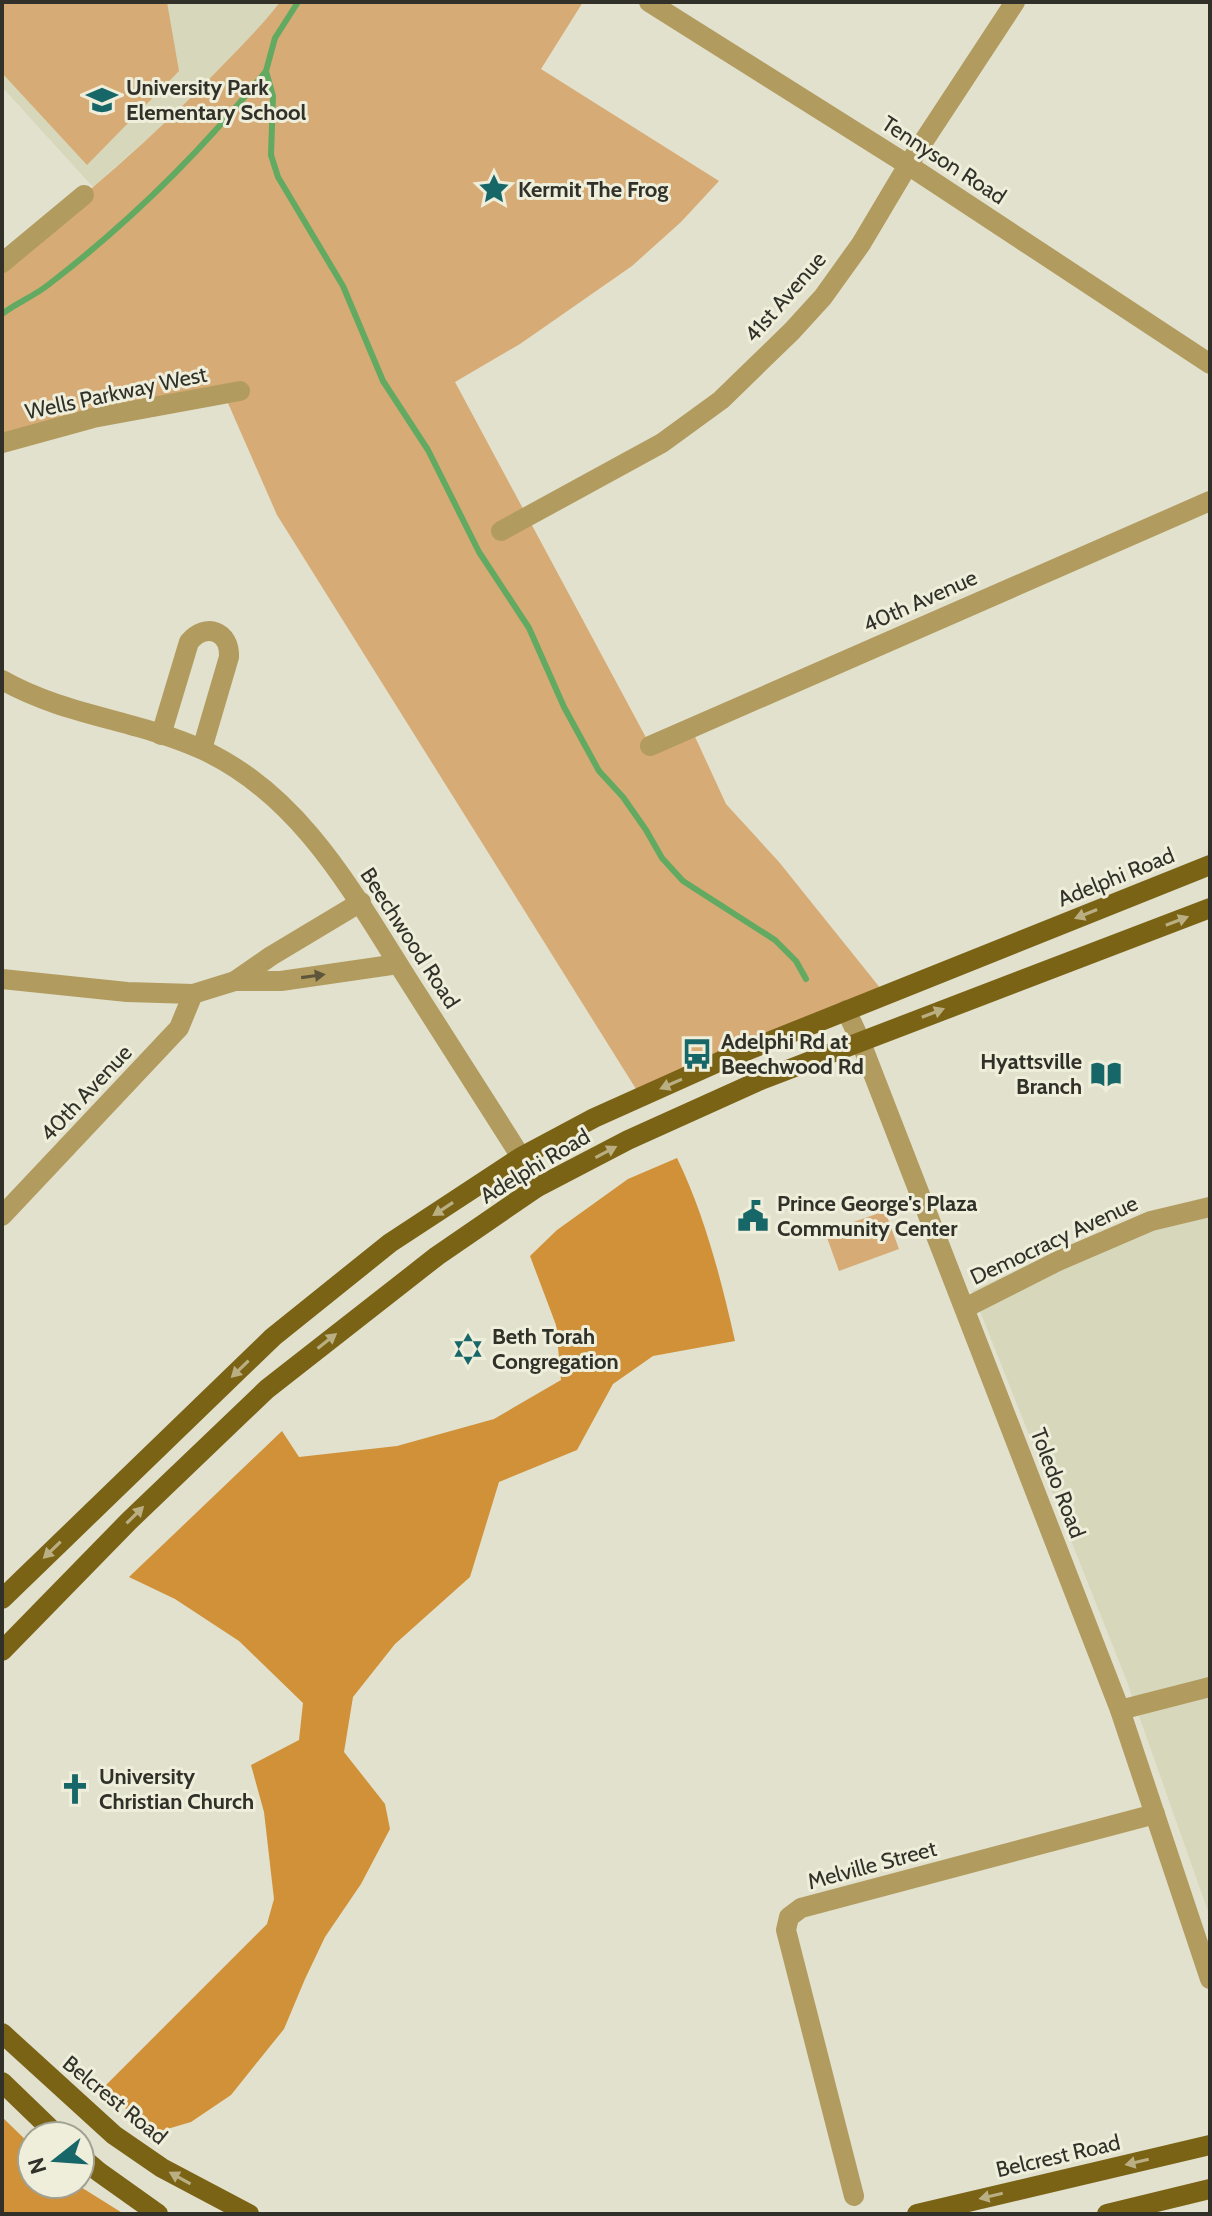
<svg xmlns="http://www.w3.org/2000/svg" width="1212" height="2216" font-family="Cabin,sans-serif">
<rect width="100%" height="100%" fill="#e1e1ce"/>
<g fill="#d7d7bc">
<path d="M 2,2 L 280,2 L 266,21 L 175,114 L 93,187 L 2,87 Z"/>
<path d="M 1210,1196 L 1210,1917 L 1126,1679 L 972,1291 L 1141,1214 Z"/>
</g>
<g fill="#d7ab75">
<path d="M 2,2 L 167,2 L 179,71 L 87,165 L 2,73 Z"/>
<path d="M 280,2 L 583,2 L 541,69 L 719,181 L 681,222 L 632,266 L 520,344 L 455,382 L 650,745 L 691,728 L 726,804 L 779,862 L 885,994 L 641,1097 L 277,515 L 224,394 L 2,443 L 2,263 C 77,202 151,140 218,70 C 239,48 261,27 280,2 Z"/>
<path d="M 885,1211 L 899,1249 L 839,1271 L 825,1232 Z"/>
</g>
<g fill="#d09138">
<path d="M 677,1158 C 705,1216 721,1279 735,1341 L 653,1356 L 613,1384 L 577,1450 L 499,1482 L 470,1577 L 395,1644 L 353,1697 L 344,1752 L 385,1804 L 390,1829 L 361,1884 L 325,1937 L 305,1979 L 284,2029 L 231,2095 L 191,2122 L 157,2132 L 101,2090 L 267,1924 L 274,1899 L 264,1812 L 251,1765 L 299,1740 L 303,1703 L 239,1641 L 175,1599 L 129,1577 L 282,1431 L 299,1457 L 397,1446 L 494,1419 L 561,1380 L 556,1325 L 530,1256 L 557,1230 L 628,1179 Z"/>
<path d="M 2,2117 L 32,2146 L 32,2184 L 76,2184 L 124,2214 L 2,2214 Z"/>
</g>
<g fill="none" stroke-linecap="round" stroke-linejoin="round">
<g stroke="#62aa61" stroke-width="6">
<path d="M 298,2 L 275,38 L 266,71 L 273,96 L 271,155 L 278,177 L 343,286 L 383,381 L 428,450 L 479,552 L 529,628 L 564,707 L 599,771 L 623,797 L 646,830 L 662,858 L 683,881 L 775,940 L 796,961 L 806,979"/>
<path d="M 2,314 C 17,303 34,296 48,285 C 129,223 202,151 266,71"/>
</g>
<g stroke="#b29b5e" stroke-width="20">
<path d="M 649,2 L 908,165 L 1210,364"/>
<path d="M 2,263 L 84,195"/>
<path d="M 2,443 L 93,418 L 240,391"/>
<path d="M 501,531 L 662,443 L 721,400 L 792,331 L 823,297 L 861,244 L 908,165 L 1015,2"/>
<path d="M 2,680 C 65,716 138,720 203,750 C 300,795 352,891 407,978 C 445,1038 483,1098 521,1157 L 536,1188"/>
<path d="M 161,735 L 189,642 C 206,622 230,631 229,657 L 202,749"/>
<path d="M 650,746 L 1210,501"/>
<path d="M 2,979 L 127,992 L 193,994 L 235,981 L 281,981 L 398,964"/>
<path d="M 235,981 L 271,956 L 361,902"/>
<path d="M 846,1010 L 860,1040 L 1120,1710 L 1210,1979"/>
<path d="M 2,1216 L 179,1028 L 193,994"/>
<path d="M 965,1308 L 1058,1261 L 1151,1221 L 1210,1207"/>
<path d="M 1120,1710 L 1210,1687"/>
<path d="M 854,2196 L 786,1930 L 789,1917 L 801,1908 L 1155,1814"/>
</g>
<g stroke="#7b6316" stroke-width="20">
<path d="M 2,1599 L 273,1337 L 390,1243 L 521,1157 L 594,1118 L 721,1061 L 1210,865"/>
<path d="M 2,1651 L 129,1521 L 267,1389 L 437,1256 L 536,1188 L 628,1140 L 761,1080 L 1210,908"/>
<path d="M 2,2033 L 114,2135 L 162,2168 L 249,2214"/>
<path d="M 2,2082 L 58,2136"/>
<path d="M 80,2156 L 99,2172 L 158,2214"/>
<path d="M 917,2214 L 1210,2145"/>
<path d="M 1107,2214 L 1210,2189"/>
</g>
</g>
<defs><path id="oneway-solid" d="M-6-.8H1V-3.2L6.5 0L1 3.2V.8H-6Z" transform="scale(2)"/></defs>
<g fill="#baaf82">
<use href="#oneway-solid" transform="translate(1086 914) rotate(158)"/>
<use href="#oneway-solid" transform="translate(1177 921) rotate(-21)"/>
<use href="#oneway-solid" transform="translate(933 1013) rotate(-21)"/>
<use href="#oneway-solid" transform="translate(671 1084) rotate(156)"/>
<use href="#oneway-solid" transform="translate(606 1152) rotate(-28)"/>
<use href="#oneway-solid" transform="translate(443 1209) rotate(147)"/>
<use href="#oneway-solid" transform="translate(327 1341) rotate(-38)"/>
<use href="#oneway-solid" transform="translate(240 1369) rotate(136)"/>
<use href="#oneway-solid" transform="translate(135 1515) rotate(-45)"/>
<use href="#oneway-solid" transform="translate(52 1550) rotate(136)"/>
<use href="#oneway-solid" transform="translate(1137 2162) rotate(167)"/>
<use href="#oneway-solid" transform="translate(180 2178) rotate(-151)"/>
<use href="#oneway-solid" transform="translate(991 2196) rotate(167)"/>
</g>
<use fill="#5e563c" href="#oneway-solid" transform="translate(313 976) rotate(-8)"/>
<defs>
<symbol id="school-bare" viewBox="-9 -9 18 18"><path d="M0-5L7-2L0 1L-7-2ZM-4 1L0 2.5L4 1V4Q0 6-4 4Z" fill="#176668" stroke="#eeeedb" stroke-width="2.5" paint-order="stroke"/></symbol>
<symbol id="sight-bare" viewBox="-9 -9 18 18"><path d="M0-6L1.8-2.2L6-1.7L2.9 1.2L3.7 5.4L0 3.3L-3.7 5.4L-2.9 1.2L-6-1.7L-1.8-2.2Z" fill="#176668" stroke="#eeeedb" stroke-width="2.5" paint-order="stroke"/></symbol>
<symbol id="bus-bare" viewBox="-9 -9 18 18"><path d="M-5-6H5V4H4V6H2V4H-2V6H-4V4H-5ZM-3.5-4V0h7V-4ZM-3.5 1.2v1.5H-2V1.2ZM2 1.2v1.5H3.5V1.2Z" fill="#176668" stroke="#eeeedb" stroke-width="2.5" paint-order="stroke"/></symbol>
<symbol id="library-bare" viewBox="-9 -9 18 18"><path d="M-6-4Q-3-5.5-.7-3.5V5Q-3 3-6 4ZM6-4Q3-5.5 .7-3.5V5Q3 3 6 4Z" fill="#176668" stroke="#eeeedb" stroke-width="2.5" paint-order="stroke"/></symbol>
<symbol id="civic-bare" viewBox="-9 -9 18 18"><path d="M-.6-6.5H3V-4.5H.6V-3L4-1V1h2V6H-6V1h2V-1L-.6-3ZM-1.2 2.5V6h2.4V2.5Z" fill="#176668" stroke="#eeeedb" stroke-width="2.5" paint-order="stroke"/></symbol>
<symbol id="synagogue-bare" viewBox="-9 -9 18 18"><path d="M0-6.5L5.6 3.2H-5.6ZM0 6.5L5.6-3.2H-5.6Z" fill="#176668" stroke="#eeeedb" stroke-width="2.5" paint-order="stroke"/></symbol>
<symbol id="church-bare" viewBox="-9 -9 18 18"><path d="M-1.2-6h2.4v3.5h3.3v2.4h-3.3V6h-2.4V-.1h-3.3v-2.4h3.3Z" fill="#176668" stroke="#eeeedb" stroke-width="2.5" paint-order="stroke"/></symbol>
</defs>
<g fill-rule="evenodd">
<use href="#school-bare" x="80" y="78" width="44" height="44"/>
<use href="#sight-bare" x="472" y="167" width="44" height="44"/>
<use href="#bus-bare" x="675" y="1032" width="44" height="44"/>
<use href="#library-bare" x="1084" y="1052" width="44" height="44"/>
<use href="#civic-bare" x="731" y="1194" width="44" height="44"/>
<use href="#synagogue-bare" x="446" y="1327" width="44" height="44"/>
<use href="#church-bare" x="53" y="1767" width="44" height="44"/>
</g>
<g text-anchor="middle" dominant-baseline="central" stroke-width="6" stroke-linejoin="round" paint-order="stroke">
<g font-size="22" font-weight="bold" fill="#31312a" stroke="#eeeedb" text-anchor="start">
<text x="126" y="87">University Park<tspan x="126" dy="25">Elementary School</tspan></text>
<text x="518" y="189">Kermit The Frog</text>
<text x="721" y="1041">Adelphi Rd at<tspan x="721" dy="25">Beechwood Rd</tspan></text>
<text x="1082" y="1061" text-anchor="end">Hyattsville<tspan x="1082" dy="25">Branch</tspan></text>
<text x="777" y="1203">Prince George's Plaza<tspan x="777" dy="25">Community Center</tspan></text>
<text x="492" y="1336">Beth Torah<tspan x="492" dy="25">Congregation</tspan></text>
<text x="99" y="1776">University<tspan x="99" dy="25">Christian Church</tspan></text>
</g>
<g font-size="22" fill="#31312a" stroke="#eeeedb">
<text transform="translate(944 160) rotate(33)">Tennyson Road</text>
<text transform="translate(785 297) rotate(-49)">41st Avenue</text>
<text transform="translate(116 393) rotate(-12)">Wells Parkway West</text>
<text transform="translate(920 601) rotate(-24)">40th Avenue</text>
<text transform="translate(1116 877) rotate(-22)">Adelphi Road</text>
<text transform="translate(410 938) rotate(57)">Beechwood Road</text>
<text transform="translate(86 1093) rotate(-47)">40th Avenue</text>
<text transform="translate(535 1166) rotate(-31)">Adelphi Road</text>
<text transform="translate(1054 1240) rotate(-25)">Democracy Avenue</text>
<text transform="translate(1058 1483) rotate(69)">Toledo Road</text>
<text transform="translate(872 1865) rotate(-15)">Melville Street</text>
<text transform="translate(115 2100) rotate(39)">Belcrest Road</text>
<text transform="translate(1058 2156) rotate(-13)">Belcrest Road</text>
</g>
</g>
<rect width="1212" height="2216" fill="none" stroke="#31312a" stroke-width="8"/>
<g transform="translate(56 2160) rotate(253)"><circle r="38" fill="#eeeedb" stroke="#a2a294" stroke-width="2"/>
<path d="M0-6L14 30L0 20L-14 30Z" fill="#176668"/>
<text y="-12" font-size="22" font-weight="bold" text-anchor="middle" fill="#31312a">N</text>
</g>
</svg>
